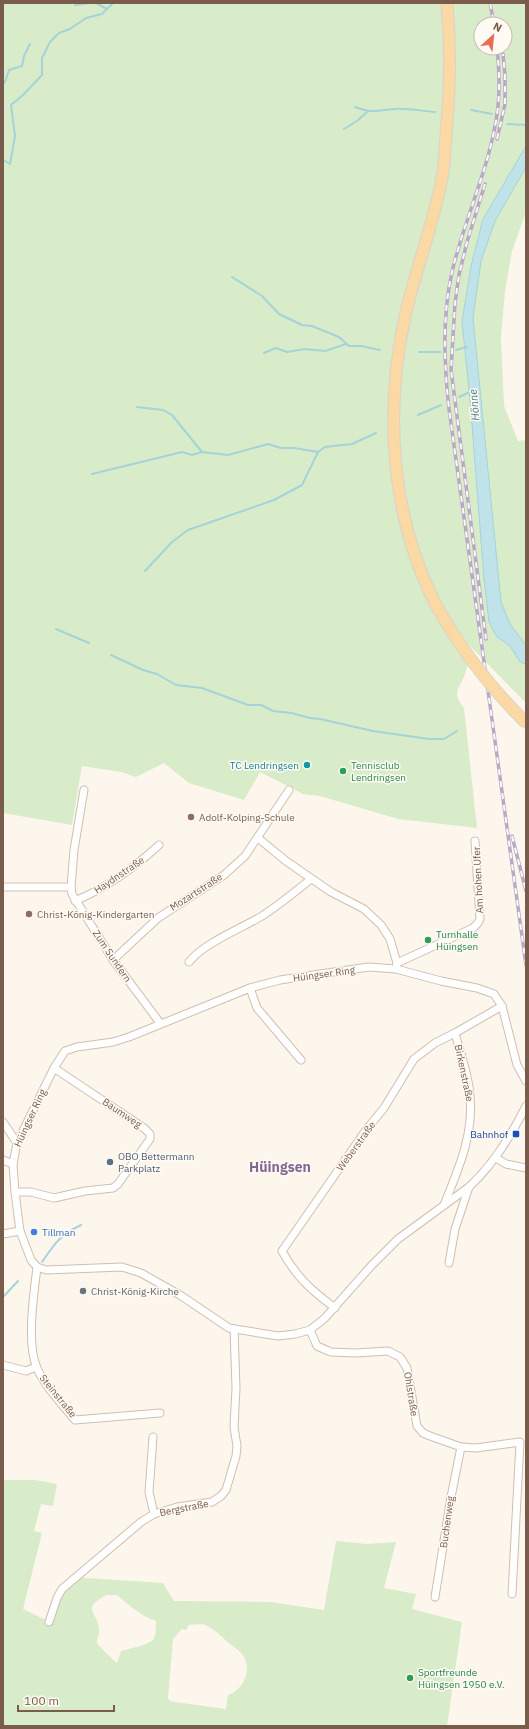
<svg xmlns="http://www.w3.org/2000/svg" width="529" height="1729" font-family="'IBM Plex Sans',sans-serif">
<rect width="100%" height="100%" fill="#fdf6ec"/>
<g fill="#d8ecc9" fill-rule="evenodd">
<path d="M 3,3 L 526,3 L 526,212 L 512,251 L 505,291 L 501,337 L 504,406 L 518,441 L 526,440 L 526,703 L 469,645 C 468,653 469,663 466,671 C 461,688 450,691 464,708 L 477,828 L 398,819 L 320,796 L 303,794 L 260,772 L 244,800 L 189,783 L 164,763 L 136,777 L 121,772 L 82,766 L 72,825 L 3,813 ZM 481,24 L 505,24 L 505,48 L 481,48 Z"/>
<path d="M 3,1480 L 35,1480 L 57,1484 L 53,1506 L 41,1504 L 34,1531 L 42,1533 L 23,1609 L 46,1620 L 71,1577 L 163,1583 L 174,1601 L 271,1602 L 324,1610 L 336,1541 L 366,1544 L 396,1542 L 384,1588 L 416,1594 L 412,1609 L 462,1622 L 447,1726 L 3,1726 ZM 106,1595 L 117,1595 C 130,1606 141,1616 156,1621 C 156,1627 156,1636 153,1640 C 148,1645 128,1649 121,1651 L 117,1663 C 114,1661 99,1646 97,1643 C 97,1637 100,1634 99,1628 C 96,1609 81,1610 106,1595 ZM 189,1625 C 195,1625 202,1623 207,1626 C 217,1630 225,1641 234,1647 C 236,1649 239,1650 241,1653 C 254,1667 244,1690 228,1695 L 226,1709 L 174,1702 L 170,1701 L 168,1698 L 173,1639 L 182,1629 L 186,1630 Z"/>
</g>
<path fill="#bfe3e8" stroke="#a5d3da" d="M 526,146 L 526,167 L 495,221 L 481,261 L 473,318 L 501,602 L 510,624 L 526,645 L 526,664 L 520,662 L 510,646 L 497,637 L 489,622 L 484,579 L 470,399 L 462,322 L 471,266 L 483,219 Z"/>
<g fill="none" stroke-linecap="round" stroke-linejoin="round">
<g stroke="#a5d3da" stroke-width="2">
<path d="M 96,3 L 107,9"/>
<path d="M 75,5 L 89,3"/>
<path d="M 3,84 L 5,82 L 9,70 L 22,66 L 24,56 L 30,44"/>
<path d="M 355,107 C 373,114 377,110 394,109 C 407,108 422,111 435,112"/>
<path d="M 471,110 L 492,114"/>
<path d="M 507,124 L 526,125"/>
<path d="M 344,129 L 357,121 L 367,112"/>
<path d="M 3,160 L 10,164 L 15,136 L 11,105 L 23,95 L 42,75 L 42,58 L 50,42 L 59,33 L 70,29 L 86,18 L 102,14 L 113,3"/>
<path d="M 232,277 L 262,296 L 279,314 L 302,325 L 312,326 L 339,337 L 349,346 L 361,346 L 380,350"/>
<path d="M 456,350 L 467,347"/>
<path d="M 419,352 L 440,352"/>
<path d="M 264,353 L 276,348 L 287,352 L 305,349 L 325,351 L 346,344"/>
<path d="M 459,397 L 472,391"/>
<path d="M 137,407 L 163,410 L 172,415 L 202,452"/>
<path d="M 418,415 L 441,405"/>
<path d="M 92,474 L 182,452 L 192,455 L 202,452 L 228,455 L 268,444 L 281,448 L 294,448 L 318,452 L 325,447 L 352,444 L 376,433"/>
<path d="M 145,571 L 172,542 L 188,530 L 274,500 L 302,485 L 318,452"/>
<path d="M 56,629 L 89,643"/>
<path d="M 111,655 L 143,670 L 157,674 L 176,685 L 202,688 L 248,705 L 261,705 L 273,711 L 291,713 L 310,718 L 320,719 L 373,731 L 429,739 L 444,739 L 457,731"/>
<path d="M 42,1262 C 55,1243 60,1235 81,1225"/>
<path d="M 3,1297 L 18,1281"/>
</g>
<defs>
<g id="street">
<path d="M 84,790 L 74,850 L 71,887 L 72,894 L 113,960 L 160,1023"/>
<path d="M 258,838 L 286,861 L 331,892 L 364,909 L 381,925 L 390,939 L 397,963 L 396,969"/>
<path d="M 3,887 L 71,887"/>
<path d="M 75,901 C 106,888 135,867 159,845"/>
<path d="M 113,960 L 158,918 L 224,875 L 245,856 L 289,790"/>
<path d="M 189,962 C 204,943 240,929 262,916 C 279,905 295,892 311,879"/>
<path d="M 397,963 L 473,928 L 478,923 L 480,919 L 475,841"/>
<path d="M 250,988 L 257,1008 L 301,1060"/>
<path d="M 526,1081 L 517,1065 L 502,1006 L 494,994 L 477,988 L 441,981 L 396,969 L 382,968 L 369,967 L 313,975 L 280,980 L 250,988 L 129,1037 L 113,1042 L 77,1047 L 65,1051 L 54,1068 L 17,1143 L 13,1164 L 15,1192 L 20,1231 L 31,1260 L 37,1267 L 46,1270 L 122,1267 L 141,1273 L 180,1295 L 229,1328 L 278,1336 L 295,1334 L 310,1330 L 325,1318 L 371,1266 L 398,1239 L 469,1187 C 494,1164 511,1136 526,1106"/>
<path d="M 3,1122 L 17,1143"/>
<path d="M 496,1158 L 506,1164 L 526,1168"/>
<path d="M 3,1160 L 13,1164"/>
<path d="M 15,1192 L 31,1192 L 54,1198 L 85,1191 L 113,1188 L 118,1184 L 150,1139 L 150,1134 L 144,1128 L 54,1068"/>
<path d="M 444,1205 C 458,1170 474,1135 470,1096 C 469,1075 460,1053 455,1033"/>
<path d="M 3,1234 L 20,1231"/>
<path d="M 449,1263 L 455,1229 L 469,1187"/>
<path d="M 37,1267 C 34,1294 26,1343 37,1368 C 45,1387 62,1404 75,1420 L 160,1413"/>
<path d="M 335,1308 C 311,1290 297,1278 282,1251 L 366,1130 L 384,1108 L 414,1059 L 435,1043 L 455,1033 L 502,1006"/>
<path d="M 310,1330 L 317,1346 L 331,1352 L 356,1353 L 388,1351 L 400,1357 L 407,1368 L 417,1426 L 423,1433 L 430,1436 L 461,1447 L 476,1448 L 520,1442 L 512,1594"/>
<path d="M 3,1365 L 26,1371 L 36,1367"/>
<path d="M 153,1437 L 149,1492 L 154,1514"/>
<path d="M 435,1597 L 451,1497 L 461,1447"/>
<path d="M 49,1622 L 57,1598 L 62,1589 L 141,1522 L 154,1514 L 177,1507 L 212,1502 L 221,1496 L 226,1490 L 236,1456 L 237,1446 L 234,1427 L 236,1388 L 234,1329"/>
</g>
<path id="primary" d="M 435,603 C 390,514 384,409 406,312 C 417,265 435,220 443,172 C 445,160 445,147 446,135 C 450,91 451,47 447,3"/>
</defs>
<use href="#street" stroke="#d1beb0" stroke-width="9"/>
<use href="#primary" stroke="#dad1cd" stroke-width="13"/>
<use href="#street" stroke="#fff" stroke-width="7"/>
<use href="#primary" stroke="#fbd9a5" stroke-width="11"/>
<defs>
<g id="rail">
<path d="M 490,3 L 494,24"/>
<path d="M 497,48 C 499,67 500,87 498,106 C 492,163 465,216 452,272 C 442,317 444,363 449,409 L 526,965"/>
<path d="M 497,139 L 505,104 L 505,75 L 503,54"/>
<path d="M 485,184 L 467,242 L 459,275 L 455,303 L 451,370 L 486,639"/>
<path d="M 512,836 L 526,891"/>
</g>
</defs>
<use href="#rail" stroke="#b9a8c9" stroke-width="3.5"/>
<use href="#rail" stroke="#fffaf3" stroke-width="2" stroke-dasharray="6" stroke-linecap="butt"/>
<defs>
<path id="primary-bridge" d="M 435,603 C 460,649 489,686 526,723"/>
</defs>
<use href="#primary-bridge" stroke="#dad1cd" stroke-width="13" stroke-linecap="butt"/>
<use href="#primary-bridge" stroke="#fbd9a5" stroke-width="11"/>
</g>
<circle fill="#0f9aa8" stroke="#fffaf3" stroke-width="1.5" cx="307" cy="765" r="4"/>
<g fill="#2e9e5b" stroke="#fffaf3" stroke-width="1.5">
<circle cx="343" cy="771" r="4"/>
<circle cx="428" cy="940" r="4"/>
<circle cx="410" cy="1678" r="4"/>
</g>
<g fill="#8d6e63" stroke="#fffaf3" stroke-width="1.5">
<circle cx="191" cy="817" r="4"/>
<circle cx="29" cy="914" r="4"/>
</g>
<rect fill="#1a4fb4" stroke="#fffaf3" stroke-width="1.5" x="512" y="1130" width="8" height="8" rx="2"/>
<circle fill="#5c6f8a" stroke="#fffaf3" stroke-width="1.5" cx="110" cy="1162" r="4"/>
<circle fill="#3f7fe0" stroke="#fffaf3" stroke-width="1.5" cx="34" cy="1232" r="4"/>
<circle fill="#6b7280" stroke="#fffaf3" stroke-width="1.5" cx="83" cy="1291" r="4"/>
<g text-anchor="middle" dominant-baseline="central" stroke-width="3" stroke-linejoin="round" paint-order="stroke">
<g font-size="10" fill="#0d838f" stroke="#fffaf3" text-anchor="end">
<text x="299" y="765">TC Lendringsen</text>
</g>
<g font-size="10" fill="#27864d" stroke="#fffaf3" text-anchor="start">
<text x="351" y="765">Tennisclub<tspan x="351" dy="12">Lendringsen</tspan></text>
<text x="436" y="934">Turnhalle<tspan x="436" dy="12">Hüingsen</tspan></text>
<text x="418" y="1672">Sportfreunde<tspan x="418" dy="12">Hüingsen 1950 e.V.</tspan></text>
</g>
<g font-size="10" fill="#785e54" stroke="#fffaf3" text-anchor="start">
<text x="199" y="817">Adolf-Kolping-Schule</text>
<text x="37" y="914">Christ-König-Kindergarten</text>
</g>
<g font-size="10" fill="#7a5c4d" stroke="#fffaf3">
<text transform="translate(119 875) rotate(-34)">Haydnstraße</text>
<text transform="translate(478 880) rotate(-93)">Am hohen Ufer</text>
<text transform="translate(196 892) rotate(-33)">Mozartstraße</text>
<text transform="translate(112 956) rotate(56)">Zum Sundern</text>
<text transform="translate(324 974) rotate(-8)">Hüingser Ring</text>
<text transform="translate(464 1073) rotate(78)">Birkenstraße</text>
<text transform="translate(122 1113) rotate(34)">Baumweg</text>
<text transform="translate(30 1118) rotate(-65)">Hüingser Ring</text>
<text transform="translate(356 1146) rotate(-54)">Weberstraße</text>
<text transform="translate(411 1394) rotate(81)">Ohlstraße</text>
<text transform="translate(58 1396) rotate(51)">Steinstraße</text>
<text transform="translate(184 1508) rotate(-11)">Bergstraße</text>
<text transform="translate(447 1522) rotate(-82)">Buchenweg</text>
</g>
<g font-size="10" fill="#164399" stroke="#fffaf3" text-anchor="end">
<text x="508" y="1134">Bahnhof</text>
</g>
<g font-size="10" fill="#4e5e75" stroke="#fffaf3" text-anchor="start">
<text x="118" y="1156">OBO Bettermann<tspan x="118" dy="12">Parkplatz</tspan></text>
</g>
<g font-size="10" fill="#366cbe" stroke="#fffaf3" text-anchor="start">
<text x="42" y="1232">Tillman</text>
</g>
<g font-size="10" fill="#5b616d" stroke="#fffaf3" text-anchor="start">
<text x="91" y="1291">Christ-König-Kirche</text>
</g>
<g font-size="11" font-style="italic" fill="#437c86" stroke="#fffaf3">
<text transform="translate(474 405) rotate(-95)">Hönne</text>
</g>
<g font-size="14" font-weight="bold" fill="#846695" stroke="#fffaf3">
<text x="280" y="1167">Hüingsen</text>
</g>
</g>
<rect width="529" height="1729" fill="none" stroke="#7a5c4d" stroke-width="8"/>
<g transform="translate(493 36) rotate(27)"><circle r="19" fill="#fffaf3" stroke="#cabbb1"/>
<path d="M0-3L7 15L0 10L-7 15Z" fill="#e76f51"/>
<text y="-6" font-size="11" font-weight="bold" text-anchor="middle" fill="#7a5c4d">N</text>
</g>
<path d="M18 1705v6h96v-6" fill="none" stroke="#7a5c4d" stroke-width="2"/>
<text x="24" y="1705" font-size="12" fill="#7a5c4d" stroke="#fffaf3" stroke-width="3" paint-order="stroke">100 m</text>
</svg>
